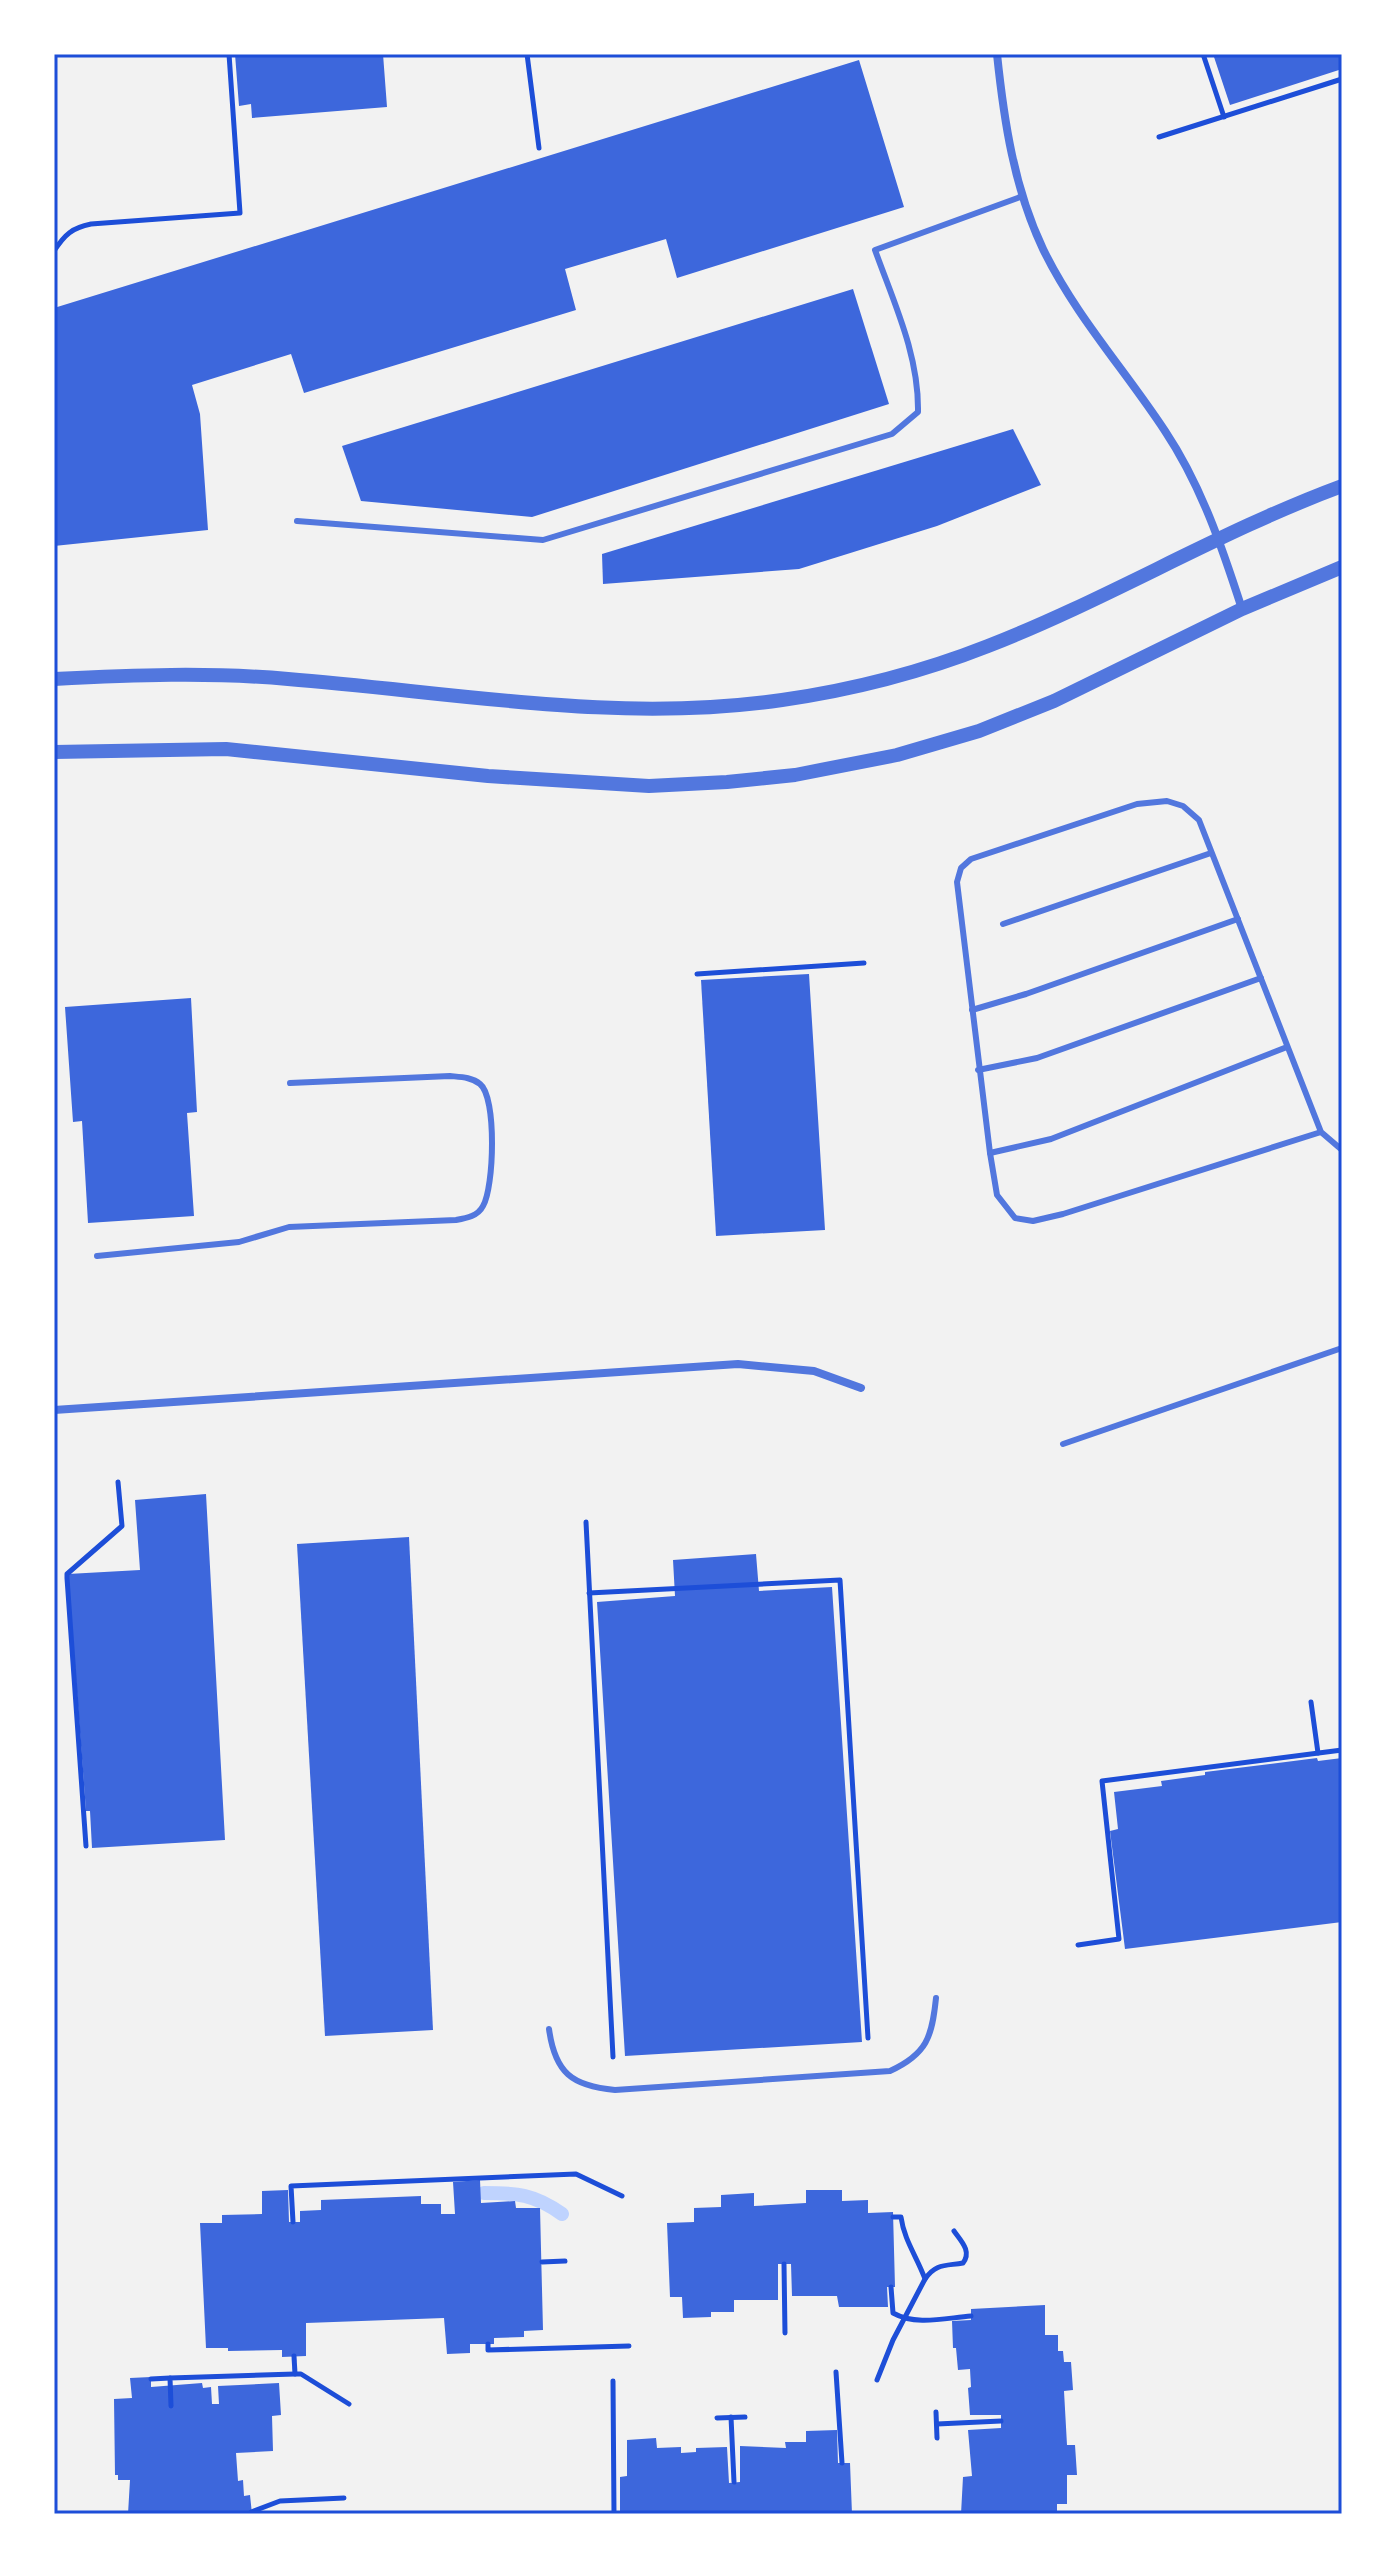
<svg xmlns="http://www.w3.org/2000/svg" width="1396" height="2568" font-family="Arial,sans-serif">
<rect width="100%" height="100%" fill="#f2f2f2"/>
<g fill="none" stroke-linecap="round" stroke-linejoin="round">
<path stroke="#bfd3fe" stroke-width="14" d="M 484,2193 C 517,2193 534,2194 562,2214"/>
</g>
<g fill="#3d67dc">
<path d="M 235,54 L 383,54 L 387,107 L 252,118 L 251,104 L 239,106 Z"/>
<path d="M 1213,54 L 1342,54 L 1342,69 L 1230,105 Z"/>
<path d="M 859,60 L 904,207 L 677,278 L 666,239 L 565,269 L 576,310 L 304,393 L 291,354 L 192,385 L 200,414 L 208,530 L 54,546 L 54,308 Z"/>
<path d="M 853,289 L 889,404 L 532,517 L 361,501 L 342,446 Z"/>
<path d="M 1013,429 L 1041,485 L 937,526 L 799,569 L 603,584 L 602,554 Z"/>
<path d="M 809,974 L 825,1230 L 716,1236 L 701,980 Z"/>
<path d="M 191,998 L 197,1112 L 187,1113 L 194,1216 L 88,1223 L 82,1121 L 73,1122 L 65,1007 Z"/>
<path d="M 206,1494 L 225,1840 L 92,1848 L 90,1811 L 86,1811 L 68,1574 L 140,1570 L 135,1500 Z"/>
<path d="M 409,1537 L 433,2030 L 325,2036 L 297,1544 Z"/>
<path d="M 756,1554 L 759,1591 L 832,1587 L 862,2042 L 625,2056 L 597,1602 L 675,1596 L 673,1560 Z"/>
<path d="M 1317,1758 L 1318,1761 L 1342,1758 L 1342,1922 L 1125,1949 L 1110,1831 L 1118,1829 L 1114,1792 L 1162,1786 L 1161,1781 L 1205,1775 L 1205,1772 Z"/>
<path d="M 480,2180 L 481,2203 L 515,2201 L 516,2208 L 540,2208 L 543,2330 L 524,2331 L 524,2337 L 494,2338 L 494,2344 L 470,2344 L 470,2353 L 447,2354 L 444,2318 L 306,2323 L 306,2356 L 282,2357 L 282,2350 L 228,2351 L 228,2348 L 206,2348 L 200,2223 L 222,2223 L 222,2215 L 262,2214 L 262,2191 L 288,2190 L 289,2222 L 300,2222 L 300,2211 L 321,2210 L 321,2200 L 421,2196 L 421,2204 L 441,2204 L 441,2214 L 455,2214 L 453,2182 Z"/>
<path d="M 806,2190 L 842,2190 L 842,2201 L 868,2200 L 868,2213 L 893,2212 L 895,2287 L 887,2287 L 888,2307 L 839,2307 L 837,2296 L 792,2296 L 791,2264 L 778,2264 L 778,2300 L 734,2300 L 734,2312 L 711,2312 L 711,2317 L 683,2318 L 682,2297 L 670,2297 L 667,2223 L 694,2222 L 694,2208 L 721,2207 L 721,2195 L 754,2193 L 754,2206 L 806,2203 Z"/>
<path d="M 1045,2305 L 1045,2335 L 1058,2335 L 1058,2351 L 1063,2351 L 1064,2362 L 1071,2362 L 1073,2390 L 1064,2391 L 1067,2445 L 1075,2445 L 1077,2475 L 1067,2475 L 1067,2504 L 1057,2504 L 1057,2513 L 1054,2514 L 961,2514 L 963,2477 L 972,2476 L 968,2430 L 1001,2428 L 1001,2415 L 970,2415 L 968,2388 L 971,2387 L 970,2369 L 958,2370 L 956,2348 L 953,2348 L 952,2321 L 971,2320 L 971,2309 Z"/>
<path d="M 151,2377 L 151,2387 L 202,2383 L 203,2388 L 211,2387 L 212,2404 L 219,2404 L 218,2386 L 279,2383 L 281,2415 L 272,2416 L 273,2451 L 236,2453 L 238,2481 L 243,2480 L 244,2496 L 250,2495 L 252,2514 L 128,2514 L 130,2480 L 118,2480 L 118,2475 L 115,2475 L 114,2399 L 132,2398 L 130,2378 Z"/>
<path d="M 837,2430 L 838,2463 L 850,2463 L 852,2514 L 620,2514 L 620,2477 L 627,2476 L 627,2440 L 656,2438 L 657,2448 L 681,2447 L 681,2453 L 696,2452 L 696,2448 L 727,2447 L 729,2483 L 740,2482 L 740,2446 L 786,2448 L 785,2442 L 806,2442 L 806,2431 Z"/>
</g>
<g fill="none" stroke-linecap="round" stroke-linejoin="round">
<g stroke="#1d4ed8" stroke-width="5">
<path d="M 527,54 L 539,148"/>
<path d="M 1203,54 L 1224,117"/>
<path d="M 1159,137 L 1342,79"/>
<path d="M 54,251 C 65,234 72,228 91,224 L 240,213 L 229,54"/>
<path d="M 697,974 L 864,963"/>
<path d="M 586,1522 L 613,2057"/>
<path d="M 589,1593 L 840,1580 L 868,2038"/>
<path d="M 1311,1702 L 1318,1753"/>
<path d="M 86,1846 L 67,1578 L 67,1574 L 122,1526 L 118,1482"/>
<path d="M 1078,1945 L 1119,1939 L 1102,1781 L 1342,1750"/>
<path d="M 293,2222 L 291,2186 L 576,2174 L 622,2196"/>
<path d="M 542,2262 L 565,2261"/>
<path d="M 784,2264 L 785,2333"/>
<path d="M 925,2279 C 936,2263 946,2266 963,2263 C 972,2251 961,2241 954,2231"/>
<path d="M 891,2287 L 893,2313 C 916,2326 945,2318 971,2316"/>
<path d="M 488,2344 L 488,2350 L 629,2346"/>
<path d="M 294,2356 L 295,2374"/>
<path d="M 836,2372 L 842,2463"/>
<path d="M 151,2379 L 170,2378"/>
<path d="M 877,2380 L 893,2340 L 925,2279 C 917,2257 904,2240 901,2217 L 893,2217"/>
<path d="M 613,2381 L 614,2514"/>
<path d="M 171,2406 L 170,2378 L 295,2374 L 301,2374 L 349,2404"/>
<path d="M 936,2412 L 937,2438"/>
<path d="M 731,2417 L 734,2482"/>
<path d="M 717,2418 L 745,2417"/>
<path d="M 937,2424 L 1001,2421"/>
<path d="M 251,2512 L 280,2501 L 344,2498"/>
</g>
<g stroke="#5277de" stroke-width="6">
<path d="M 297,521 L 543,540 L 892,434 L 918,412 C 919,355 894,303 875,250 L 1023,196"/>
<path d="M 1003,924 L 1211,853"/>
<path d="M 972,1010 L 1026,994 L 1238,919"/>
<path d="M 978,1070 L 1037,1058 L 1261,978"/>
<path d="M 1321,1132 L 1063,1214 L 1033,1221 L 1015,1218 L 997,1195 L 990,1153 L 957,882 L 961,868 L 971,859 L 1137,804 L 1167,801 L 1183,806 L 1199,820 L 1321,1132 L 1342,1150"/>
<path d="M 990,1153 L 1051,1139 L 1287,1047"/>
<path d="M 97,1256 L 239,1242 L 289,1227 L 456,1220 C 467,1218 478,1216 483,1206 C 494,1188 497,1097 480,1084 C 472,1077 460,1077 450,1076 L 290,1083"/>
<path d="M 1063,1444 L 1342,1348"/>
<path d="M 549,2029 C 555,2073 572,2086 615,2090 L 890,2071 C 927,2054 932,2037 936,1998"/>
</g>
<g stroke="#5277de" stroke-width="8">
<path d="M 997,54 C 1004,121 1014,188 1043,249 C 1075,315 1125,370 1165,431 C 1201,485 1222,547 1242,609"/>
<path d="M 54,1410 L 738,1364 L 814,1371 L 861,1388"/>
</g>
<g stroke="#5277de" stroke-width="14">
<path d="M 54,679 C 132,675 210,672 288,679 C 452,692 617,724 782,700 C 852,690 922,672 988,646 C 1109,599 1220,531 1342,486"/>
<path d="M 54,752 L 226,749 L 488,776 L 649,786 L 727,782 L 795,775 L 897,755 L 979,731 L 1054,701 L 1242,609 L 1342,567"/>
</g>
</g>
<rect width="1396" height="2568" fill="none" stroke="#ffffff" stroke-width="112"/>
<rect x="56" y="56" width="1284" height="2456" fill="none" stroke="#1d4ed8" stroke-width="3"/>
</svg>
